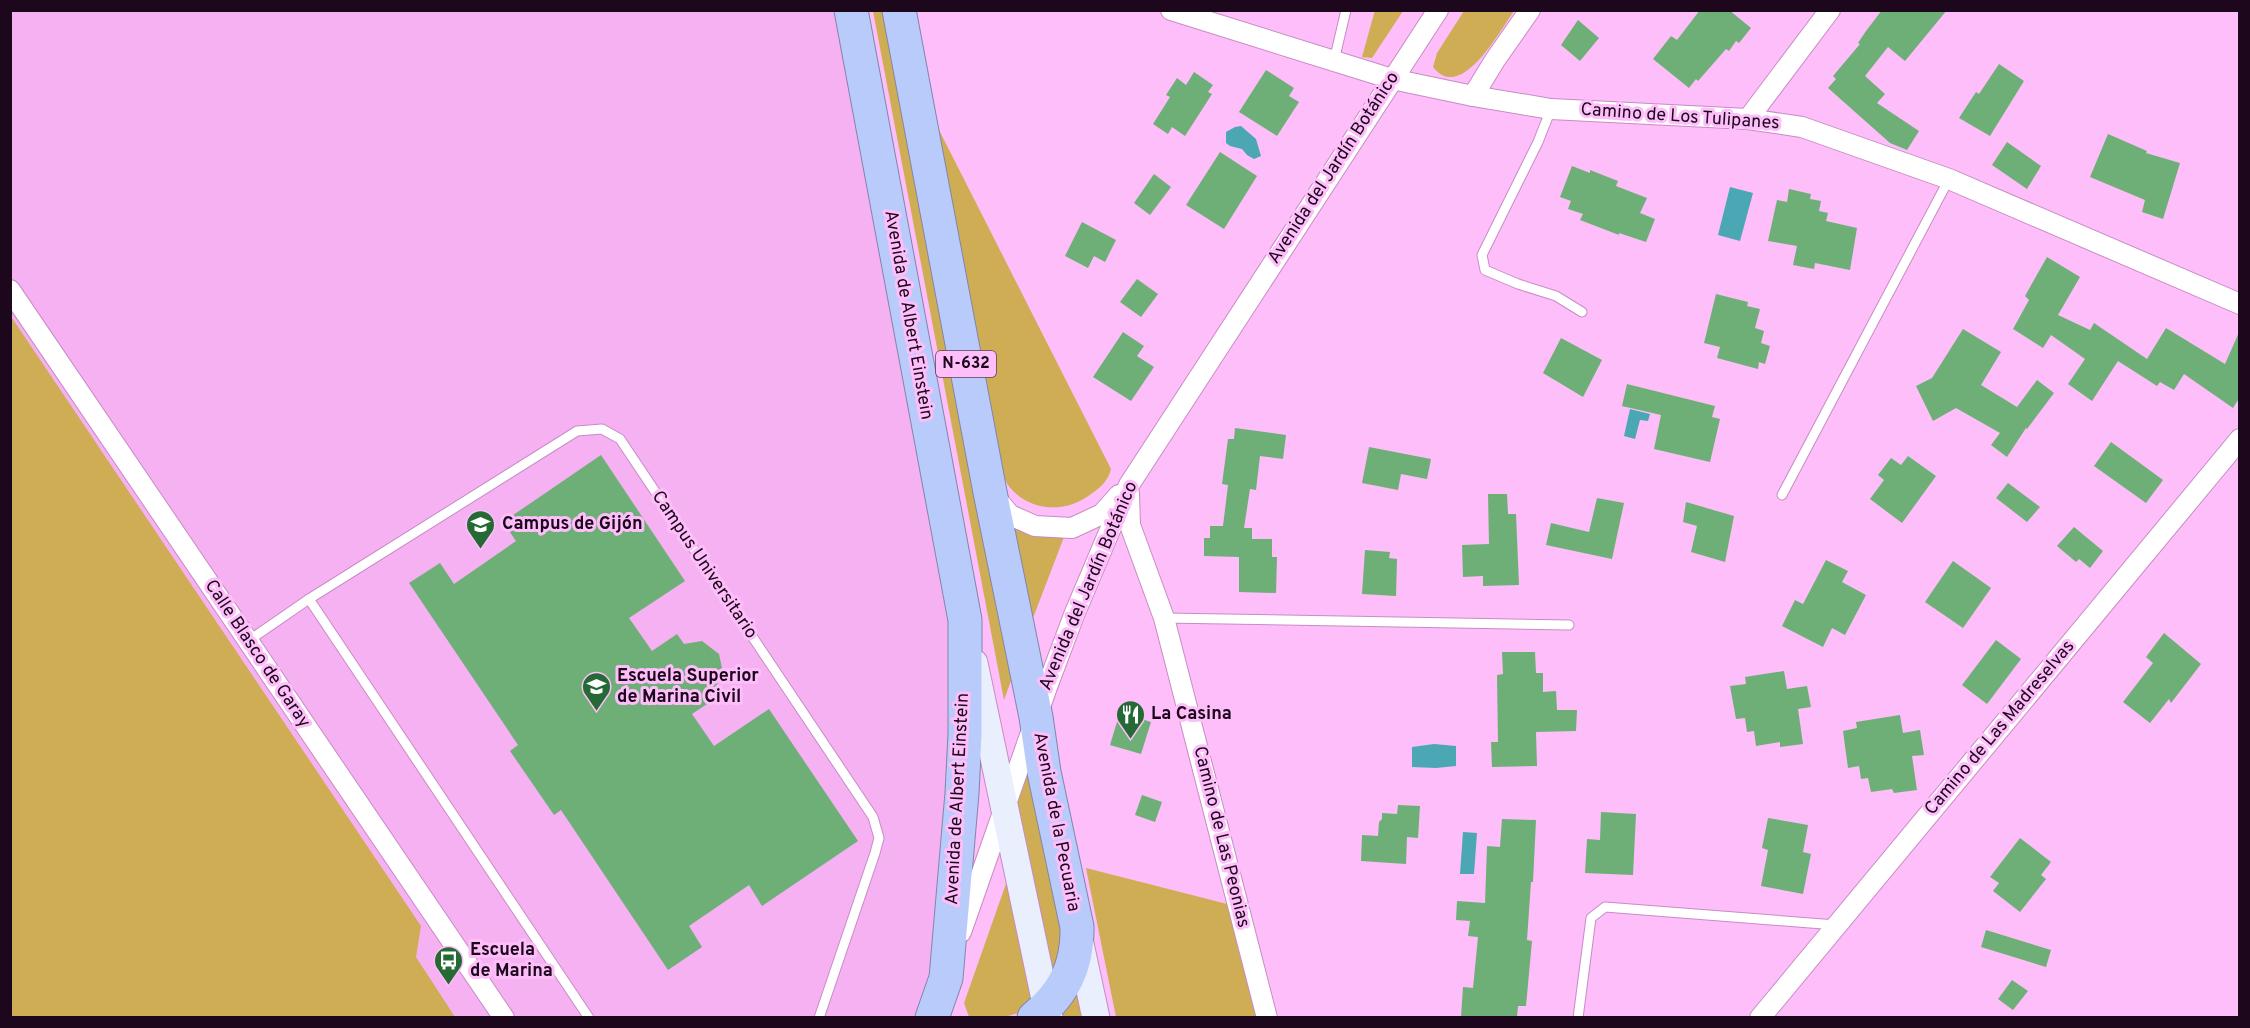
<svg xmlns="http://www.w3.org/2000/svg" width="2250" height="1028" font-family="Overpass,sans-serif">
<rect width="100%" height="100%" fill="#fdbef9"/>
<path fill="#f5b1f2" d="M 10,11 L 851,11 L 965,620 L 932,1017 L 11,1017 Z"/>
<g fill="#cfad54">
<path d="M 1375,10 L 1403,11 L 1372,58 L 1362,57 Z"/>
<path d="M 873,11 L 884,11 L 1012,678 L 1004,700 Z"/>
<path d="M 1464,11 L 1514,11 C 1501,29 1461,104 1433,67 L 1437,53 Z"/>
<path d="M 937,126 L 1111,469 C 1108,481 1101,487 1091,494 C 1066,514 1028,512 1008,485 C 1004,479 1003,470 1001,463 Z"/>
<path d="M 10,315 L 421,926 L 416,957 L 455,1017 L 11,1017 Z"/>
<path d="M 1011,524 L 1034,534 L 1064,537 L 1028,631 Z"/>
<path d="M 1036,717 L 1096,1017 L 1049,1017 L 1003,806 Z"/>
<path d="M 1086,868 L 1231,905 L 1260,1017 L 1116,1017 Z"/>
<path d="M 1008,878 L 1035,1008 L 1008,1016 L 969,1017 L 964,1003 Z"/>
</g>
<g fill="#4ba7b4">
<path d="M 1241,126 L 1256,139 L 1261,156 L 1254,159 L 1247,155 L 1242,149 L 1230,146 L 1226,143 L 1226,132 L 1235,127 Z"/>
<path d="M 1730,187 L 1753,193 L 1740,241 L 1718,235 Z"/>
<path d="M 1630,409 L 1650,414 L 1648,421 L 1640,420 L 1635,439 L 1624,436 Z"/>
<path d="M 1434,744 L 1456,746 L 1456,766 L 1436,768 L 1412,767 L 1412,747 Z"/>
<path d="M 1463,832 L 1477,833 L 1474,874 L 1460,874 Z"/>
</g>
<g fill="#6eaf78">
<path d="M 1700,10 L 1729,10 L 1751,28 L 1739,43 L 1736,41 L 1729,51 L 1726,49 L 1698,81 L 1696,79 L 1689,88 L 1653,59 L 1671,36 L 1677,40 Z"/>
<path d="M 1882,10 L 1947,10 L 1905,61 L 1888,47 L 1865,76 L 1885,94 L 1877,103 L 1919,131 L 1907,150 L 1890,143 L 1828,88 L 1836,79 L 1833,76 L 1860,44 L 1858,43 L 1866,31 Z"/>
<path d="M 1578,20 L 1599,38 L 1580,61 L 1561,45 Z"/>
<path d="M 1999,64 L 2024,81 L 1990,136 L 1959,118 L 1976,92 L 1979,94 Z"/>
<path d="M 1266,70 L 1294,88 L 1289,96 L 1299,102 L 1277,136 L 1239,112 Z"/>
<path d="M 1194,72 L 1213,85 L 1208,92 L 1212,94 L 1185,136 L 1172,127 L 1168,134 L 1153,124 L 1170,97 L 1166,95 L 1177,78 L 1186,85 Z"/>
<path d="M 2108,134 L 2147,151 L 2146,153 L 2180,163 L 2163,219 L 2142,212 L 2145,200 L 2090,177 Z"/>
<path d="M 2007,142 L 2041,166 L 2027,189 L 1992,165 Z"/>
<path d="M 1220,152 L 1257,176 L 1224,229 L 1186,205 Z"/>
<path d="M 1572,166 L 1590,173 L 1590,170 L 1618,181 L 1616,186 L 1647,198 L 1640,213 L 1655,219 L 1646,242 L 1619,233 L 1619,235 L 1580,220 L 1583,214 L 1568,209 L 1571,201 L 1560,197 Z"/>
<path d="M 1154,174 L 1171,187 L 1150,215 L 1134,203 Z"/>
<path d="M 1789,189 L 1811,194 L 1810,199 L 1821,201 L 1819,211 L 1828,213 L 1826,221 L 1857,228 L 1850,270 L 1815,263 L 1814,269 L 1793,265 L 1797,246 L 1768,241 L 1777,200 L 1787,202 Z"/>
<path d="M 1082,222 L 1116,240 L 1105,262 L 1094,256 L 1088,268 L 1065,256 Z"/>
<path d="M 2047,257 L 2080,277 L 2058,315 L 2090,330 L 2094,323 L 2147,359 L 2166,328 L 2225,364 L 2240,330 L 2240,397 L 2233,408 L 2184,374 L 2174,390 L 2160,382 L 2157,386 L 2118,361 L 2092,401 L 2068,384 L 2085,359 L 2051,335 L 2043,348 L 2013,329 L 2029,300 L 2025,296 Z"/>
<path d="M 1137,279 L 1158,294 L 1141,317 L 1120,302 Z"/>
<path d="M 1716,294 L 1748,302 L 1747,306 L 1760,309 L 1755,328 L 1764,331 L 1761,343 L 1770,346 L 1765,364 L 1759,362 L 1758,369 L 1717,358 L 1720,347 L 1704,343 Z"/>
<path d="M 1963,329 L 2001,352 L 1981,385 L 2017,407 L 2037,380 L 2054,393 L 2027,429 L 2026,428 L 2007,457 L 1991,445 L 2000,433 L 1956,408 L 1933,421 L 1916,386 L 1932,378 Z"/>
<path d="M 1123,332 L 1144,346 L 1137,356 L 1154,367 L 1131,401 L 1093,377 Z"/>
<path d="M 1561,338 L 1602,360 L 1583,397 L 1543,373 Z"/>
<path d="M 1627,384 L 1715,406 L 1712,417 L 1720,419 L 1710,462 L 1654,449 L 1661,415 L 1622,406 Z"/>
<path d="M 1235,428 L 1286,435 L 1283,459 L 1260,456 L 1256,490 L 1250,489 L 1244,528 L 1252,528 L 1252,539 L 1272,539 L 1272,557 L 1277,557 L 1276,593 L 1239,592 L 1239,557 L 1204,556 L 1204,538 L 1210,538 L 1210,526 L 1223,526 L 1228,485 L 1222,484 L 1228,439 L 1234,439 Z"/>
<path d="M 2111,442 L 2163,480 L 2146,503 L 2094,466 Z"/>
<path d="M 1369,447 L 1431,459 L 1427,479 L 1401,474 L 1398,490 L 1362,483 Z"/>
<path d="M 601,455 L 685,581 L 629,618 L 652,651 L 677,634 L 684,644 L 702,641 L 719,654 L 723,673 L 714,690 L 719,696 L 692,714 L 714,746 L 769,709 L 858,841 L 762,906 L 749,885 L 689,926 L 702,947 L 668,970 L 561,810 L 554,815 L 510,751 L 518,745 L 409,583 L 440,563 L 454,584 L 516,541 L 503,522 Z"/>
<path d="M 1908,456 L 1936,476 L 1902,523 L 1870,499 L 1884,480 L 1878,475 L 1891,458 L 1901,465 Z"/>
<path d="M 2008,483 L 2040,507 L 2027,522 L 1996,498 Z"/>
<path d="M 1488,494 L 1507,494 L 1508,514 L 1516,514 L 1519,585 L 1483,586 L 1483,576 L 1463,577 L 1462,545 L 1489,544 Z"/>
<path d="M 1597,498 L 1624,503 L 1612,559 L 1546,545 L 1551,523 L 1589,532 Z"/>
<path d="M 1686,502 L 1734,516 L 1725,562 L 1691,552 L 1697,526 L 1683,522 Z"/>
<path d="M 2074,527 L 2103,551 L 2090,568 L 2079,559 L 2076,562 L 2057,546 Z"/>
<path d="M 1365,550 L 1390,552 L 1389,558 L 1397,559 L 1396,596 L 1362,594 Z"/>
<path d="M 1826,560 L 1848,571 L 1842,582 L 1866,595 L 1845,635 L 1832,628 L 1823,647 L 1782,626 L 1795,600 L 1803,604 Z"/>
<path d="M 1953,561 L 1991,588 L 1963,628 L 1925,602 Z"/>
<path d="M 2164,633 L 2201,664 L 2171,703 L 2169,699 L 2150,723 L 2123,702 L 2153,663 L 2146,657 Z"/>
<path d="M 1996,640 L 2021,659 L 1987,704 L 1962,685 Z"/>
<path d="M 1502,652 L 1535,652 L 1536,673 L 1543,673 L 1543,692 L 1556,691 L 1557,710 L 1577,710 L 1576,731 L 1536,732 L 1537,766 L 1492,767 L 1491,742 L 1498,742 L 1497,675 L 1503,674 Z"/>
<path d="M 1784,671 L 1787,689 L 1807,686 L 1811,707 L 1798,709 L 1803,744 L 1780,747 L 1780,742 L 1756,746 L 1754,731 L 1747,732 L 1745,718 L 1736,719 L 1730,686 L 1746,684 L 1745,677 Z"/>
<path d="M 1120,712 L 1151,722 L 1141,754 L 1110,745 Z"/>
<path d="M 1900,715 L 1903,733 L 1920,730 L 1924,755 L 1912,756 L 1917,790 L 1894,793 L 1892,789 L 1871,792 L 1868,778 L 1861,779 L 1859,766 L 1848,768 L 1843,731 L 1857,728 L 1856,722 Z"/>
<path d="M 1142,795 L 1162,802 L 1155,822 L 1135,815 Z"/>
<path d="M 1398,805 L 1420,806 L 1418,838 L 1407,837 L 1406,864 L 1361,861 L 1362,835 L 1378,836 L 1379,822 L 1382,819 L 1382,813 L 1397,814 Z"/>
<path d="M 1601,812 L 1636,814 L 1633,875 L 1585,873 L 1587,839 L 1600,840 Z"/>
<path d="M 1768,818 L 1808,825 L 1803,852 L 1811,854 L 1803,894 L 1761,886 L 1768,850 L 1762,848 Z"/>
<path d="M 1502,819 L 1536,820 L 1533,882 L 1531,882 L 1527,940 L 1532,941 L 1526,1006 L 1518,1006 L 1517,1017 L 1461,1017 L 1463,987 L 1473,988 L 1478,937 L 1468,936 L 1470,921 L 1456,920 L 1457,901 L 1485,903 L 1487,846 L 1500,847 Z"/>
<path d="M 2020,838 L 2051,862 L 2041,875 L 2046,879 L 2020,912 L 1993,891 L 1999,883 L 1990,877 Z"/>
<path d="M 1986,930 L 2051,950 L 2046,967 L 1981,947 Z"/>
<path d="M 2012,980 L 2028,991 L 2013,1010 L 1998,999 Z"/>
</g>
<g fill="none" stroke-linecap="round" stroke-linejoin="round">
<defs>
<g id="lane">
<path d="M 1334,61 L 1346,10"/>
<path d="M 1551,109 L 1538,142 L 1482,255 L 1485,270 L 1518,284 L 1556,296 L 1582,312"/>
<path d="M 1782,495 L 1949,179"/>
<path d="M 309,599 L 577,431 L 602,429 L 620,439 L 873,817 L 879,838 L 875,853 L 819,1018"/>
<path d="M 1164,618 L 1569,625"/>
<path d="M 248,641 L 309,599 L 589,1018"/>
<path d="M 1578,1018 L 1591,918 L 1605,907 L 1836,925"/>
</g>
<g id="street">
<path d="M 1171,10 L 1392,79 L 1473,96 L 1551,109 L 1748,119 L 1802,127 L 1949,179 L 2240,304"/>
<path d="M 1473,96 L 1495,60 L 1530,10"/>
<path d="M 1748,119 L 1830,10"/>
<path d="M 10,290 L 504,1018"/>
<path d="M 1129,493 L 1130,525 L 1164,618 L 1267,1018"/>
<path d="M 994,496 L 1010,515 L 1035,526 L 1072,528 L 1102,514 L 1119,495"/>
<path d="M 961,932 L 1047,687 L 1074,615 L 1129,485 L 1438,10"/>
<path d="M 1760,1018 L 2240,439"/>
</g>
<g id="secondary">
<path d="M 974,663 L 1049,1018"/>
<path d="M 1079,939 L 1096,1018"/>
</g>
<g id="highway">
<path d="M 851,10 L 965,620 L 965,734 L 962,793 L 946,978 L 932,1018"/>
<path d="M 899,10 L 990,492 L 1036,717 L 1044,772 L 1077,927 C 1078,966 1064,993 1034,1018"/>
</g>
</defs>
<use href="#lane" stroke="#c78cc4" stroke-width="11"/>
<use href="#street" stroke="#c78cc4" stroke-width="22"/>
<use href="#secondary" stroke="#c78cc4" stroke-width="29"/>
<use href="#highway" stroke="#8186ac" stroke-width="35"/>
<use href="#lane" stroke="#fff" stroke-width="9"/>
<use href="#street" stroke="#fff" stroke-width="20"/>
<use href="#secondary" stroke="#eaeffe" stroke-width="27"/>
<use href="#highway" stroke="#b8cbfa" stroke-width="33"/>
</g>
<defs>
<symbol id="university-pin" viewBox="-11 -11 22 30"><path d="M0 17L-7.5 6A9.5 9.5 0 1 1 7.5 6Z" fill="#256a35" stroke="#fdbef9"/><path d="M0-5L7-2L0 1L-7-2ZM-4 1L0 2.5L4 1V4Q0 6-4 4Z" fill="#fff"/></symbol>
<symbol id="restaurant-pin" viewBox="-11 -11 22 30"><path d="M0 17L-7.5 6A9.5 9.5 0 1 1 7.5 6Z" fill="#256a35" stroke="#fdbef9"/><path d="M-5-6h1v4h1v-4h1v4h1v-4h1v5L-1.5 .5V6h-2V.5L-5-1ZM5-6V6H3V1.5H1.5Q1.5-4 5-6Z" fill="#fff"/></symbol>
<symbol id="bus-pin" viewBox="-11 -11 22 30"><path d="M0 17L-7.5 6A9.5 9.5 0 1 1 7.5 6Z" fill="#256a35" stroke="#fdbef9"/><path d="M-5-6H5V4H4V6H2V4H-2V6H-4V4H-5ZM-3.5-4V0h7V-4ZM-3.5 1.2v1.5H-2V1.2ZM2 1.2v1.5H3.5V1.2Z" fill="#fff"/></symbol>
</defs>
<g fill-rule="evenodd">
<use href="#university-pin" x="464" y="508" width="33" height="45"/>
<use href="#university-pin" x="580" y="670" width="33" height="45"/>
<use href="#restaurant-pin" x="1114" y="698" width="33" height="45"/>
<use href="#bus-pin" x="432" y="944" width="33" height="45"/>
</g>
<g text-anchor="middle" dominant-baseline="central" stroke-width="6" stroke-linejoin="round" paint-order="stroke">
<rect fill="#fdbef9" stroke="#603e5e" stroke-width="1.5" x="936" y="351" width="60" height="26" rx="4.5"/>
<g font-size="16" font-weight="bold" fill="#1c071c">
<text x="966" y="364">N-632</text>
</g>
<g font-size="18" fill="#1c071c" stroke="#fdbef9">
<text transform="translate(1680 117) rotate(4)">Camino de Los Tulipanes</text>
<text transform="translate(1334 168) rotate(-57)">Avenida del Jardín Botánico</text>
<text transform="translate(908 315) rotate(80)">Avenida de Albert Einstein</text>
<text transform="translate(704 565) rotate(56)">Campus Universitario</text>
<text transform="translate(1089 586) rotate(-67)">Avenida del Jardín Botánico</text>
<text transform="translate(257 654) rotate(56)">Calle Blasco de Garay</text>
<text transform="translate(2000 728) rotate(-50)">Camino de Las Madreselvas</text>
<text transform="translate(958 799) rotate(-87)">Avenida de Albert Einstein</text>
<text transform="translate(1056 822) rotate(79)">Avenida de la Pecuaria</text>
<text transform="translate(1221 837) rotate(76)">Camino de Las Peonias</text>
</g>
<g font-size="18" font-weight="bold" fill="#1c071c" stroke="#fdbef9" text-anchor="start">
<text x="502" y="524">Campus de Gijón</text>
<text x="617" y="676">Escuela Superior<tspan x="617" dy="21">de Marina Civil</tspan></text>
<text x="1151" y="714">La Casina</text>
<text x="470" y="950">Escuela<tspan x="470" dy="21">de Marina</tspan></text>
</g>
</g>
<rect width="2250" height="1028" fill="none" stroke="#1c071c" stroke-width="24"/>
</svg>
